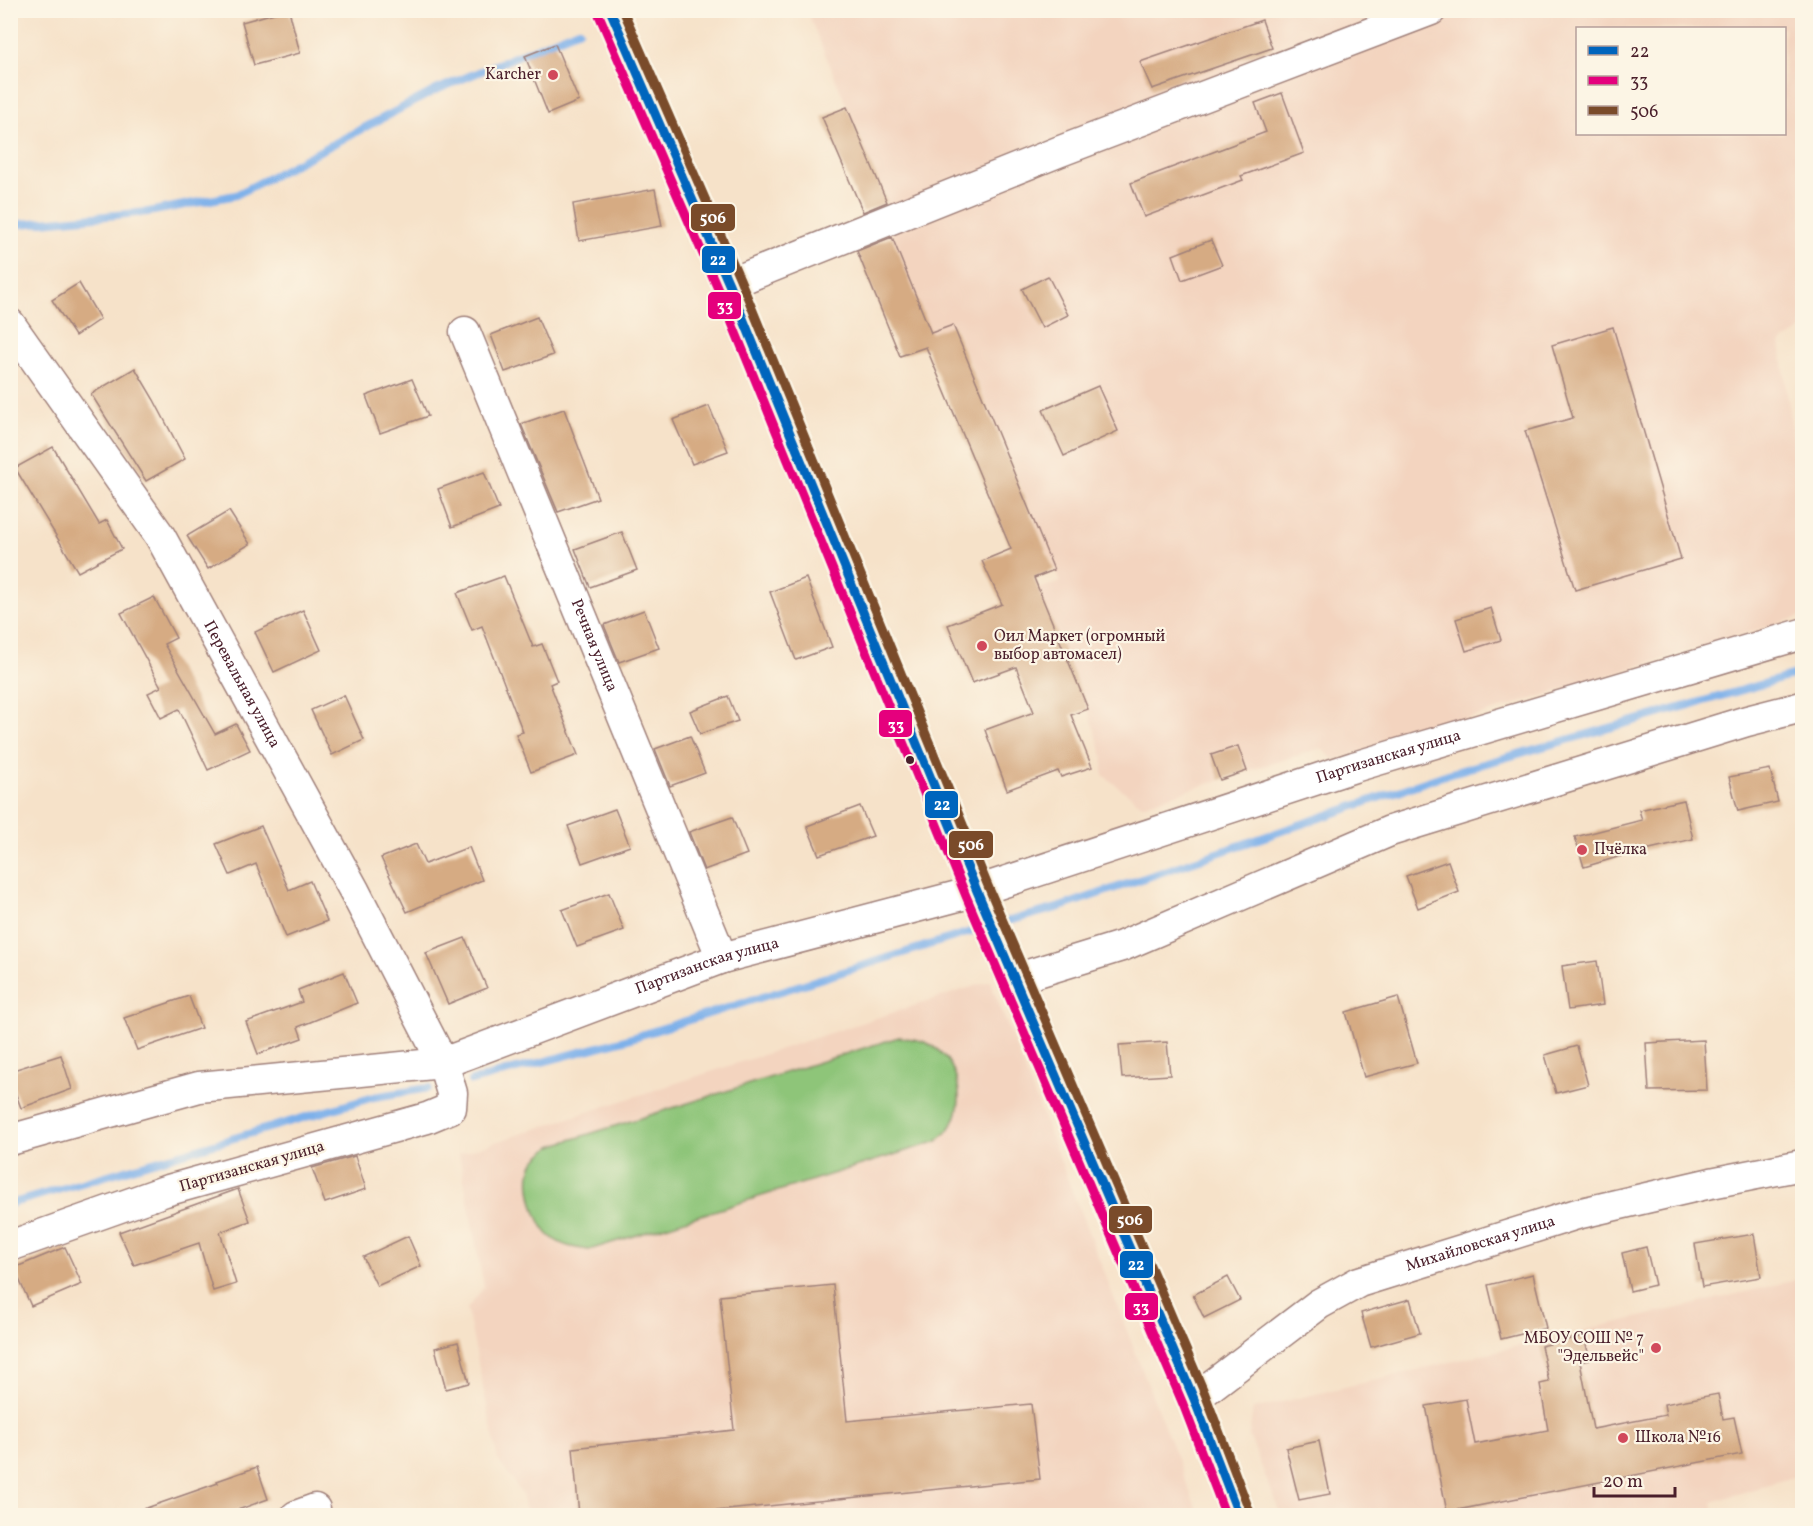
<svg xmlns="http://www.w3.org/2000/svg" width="1813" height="1526" font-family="Vollkorn,serif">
<rect width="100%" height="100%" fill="#fcf5e5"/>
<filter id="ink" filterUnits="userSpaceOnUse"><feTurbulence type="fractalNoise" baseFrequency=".0167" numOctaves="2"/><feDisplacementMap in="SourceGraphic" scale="12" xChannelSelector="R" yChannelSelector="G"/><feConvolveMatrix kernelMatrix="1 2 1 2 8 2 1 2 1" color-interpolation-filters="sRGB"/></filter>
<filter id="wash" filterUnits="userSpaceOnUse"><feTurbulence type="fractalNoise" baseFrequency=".008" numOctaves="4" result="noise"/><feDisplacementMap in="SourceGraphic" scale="24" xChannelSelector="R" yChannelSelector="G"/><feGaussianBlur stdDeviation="1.35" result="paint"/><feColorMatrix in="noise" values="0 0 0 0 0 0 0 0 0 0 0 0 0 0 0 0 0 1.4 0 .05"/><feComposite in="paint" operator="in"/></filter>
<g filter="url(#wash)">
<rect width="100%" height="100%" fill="#f6e2c9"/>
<g fill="#f3d4bf" fill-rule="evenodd">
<path d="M 807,11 L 1802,11 L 1802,329 L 1780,343 L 1802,500 L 1802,616 L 1334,760 L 1321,748 L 1247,771 L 1238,746 L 1211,755 L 1220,780 L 1142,805 L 1103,775 L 1103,756 L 1088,709 L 1038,589 L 1060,582 L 954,325 L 931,333 L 884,215 L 891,211 ZM 1578,28 L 1784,28 L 1784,134 L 1578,134 Z"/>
<path d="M 990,981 L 1199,1515 L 527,1515 L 522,1494 L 498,1460 L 467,1309 L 484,1287 L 459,1154 Z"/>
<path d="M 1800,1279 L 1802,1287 L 1802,1474 L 1712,1502 L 1714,1515 L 1281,1515 L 1249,1435 L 1253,1409 Z"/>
</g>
<path fill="#8ec579" stroke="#6c7252" stroke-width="1.5" d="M 899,1037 C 906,1038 915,1039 922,1041 C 954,1052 968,1093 953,1123 C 950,1129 943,1135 938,1141 L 589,1250 C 574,1248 561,1246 550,1236 C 535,1224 523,1179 534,1162 C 538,1156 546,1151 551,1146 Z"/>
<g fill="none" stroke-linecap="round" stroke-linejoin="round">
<g stroke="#7db0ea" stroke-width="8">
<path d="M 10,225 L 148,212 L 236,195 L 436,90 L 579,30"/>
<path d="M 998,924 L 1057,908 L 1448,774 L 1802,673"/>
<path d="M 472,1081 L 628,1039 L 986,927"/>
<path d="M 10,1204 L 374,1097 L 428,1088"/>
</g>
</g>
<g id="blocks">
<g fill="#d6ab83">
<path d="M 285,10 L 289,10 L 300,53 L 254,65 L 242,22 Z"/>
<path d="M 1262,20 L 1272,48 L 1152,89 L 1140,62 Z"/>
<path d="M 555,44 L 579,101 L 548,114 L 525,56 Z"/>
<path d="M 1282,93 L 1304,153 L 1241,176 L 1243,180 L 1144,217 L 1131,183 L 1266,132 L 1255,103 Z"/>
<path d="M 847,107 L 887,202 L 863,212 L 822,117 Z"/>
<path d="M 655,189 L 662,226 L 579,241 L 573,204 Z"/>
<path d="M 892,237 L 931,333 L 953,325 L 1054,570 L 1034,578 L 1088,709 L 1071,715 L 1092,767 L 1061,777 L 1058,771 L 1007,790 L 985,730 L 1034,712 L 1016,667 L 972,683 L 948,625 L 1002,604 L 982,561 L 1011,549 L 926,347 L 900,356 L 857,251 Z"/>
<path d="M 1211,240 L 1222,265 L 1182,280 L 1173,255 Z"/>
<path d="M 1048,276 L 1068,315 L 1042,328 L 1022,289 Z"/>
<path d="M 79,283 L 100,319 L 75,336 L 52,300 Z"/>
<path d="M 537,317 L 553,355 L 505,372 L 491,335 Z"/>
<path d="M 1613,327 L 1681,559 L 1575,590 L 1525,431 L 1573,418 L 1552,345 Z"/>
<path d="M 135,368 L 154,400 L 185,459 L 146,481 L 91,394 Z"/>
<path d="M 412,379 L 428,416 L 380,433 L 366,396 Z"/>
<path d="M 1098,386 L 1118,431 L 1064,456 L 1043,410 Z"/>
<path d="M 709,406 L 728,451 L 692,464 L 673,420 Z"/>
<path d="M 564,409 L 598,498 L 558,512 L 521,424 Z"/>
<path d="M 53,447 L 99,524 L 107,520 L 122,549 L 78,572 L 15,468 Z"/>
<path d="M 484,472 L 499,509 L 452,527 L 438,489 Z"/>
<path d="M 229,511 L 250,544 L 208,569 L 187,536 Z"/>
<path d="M 622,532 L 637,570 L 590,587 L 575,549 Z"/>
<path d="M 504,576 L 533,647 L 542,644 L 557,681 L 550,684 L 578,755 L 531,772 L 516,734 L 523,732 L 482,626 L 472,630 L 457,593 Z"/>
<path d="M 806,578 L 832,647 L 796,660 L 770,592 Z"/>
<path d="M 154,597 L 176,638 L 164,644 L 215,734 L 236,724 L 250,750 L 208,770 L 179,709 L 161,718 L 148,693 L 161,687 L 121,613 Z"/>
<path d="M 1491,608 L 1501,640 L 1466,651 L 1456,619 Z"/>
<path d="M 303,610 L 321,650 L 274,672 L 255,632 Z"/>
<path d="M 644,610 L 659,648 L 619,662 L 604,625 Z"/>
<path d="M 344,695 L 364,740 L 332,755 L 311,710 Z"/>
<path d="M 728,696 L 738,721 L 700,734 L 690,711 Z"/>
<path d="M 690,736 L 705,773 L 670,786 L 655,749 Z"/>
<path d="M 1238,746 L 1247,771 L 1220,780 L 1211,755 Z"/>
<path d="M 1770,769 L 1778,802 L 1738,811 L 1729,777 Z"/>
<path d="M 1684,800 L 1693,839 L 1628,854 L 1584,867 L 1575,837 L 1642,820 L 1639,810 Z"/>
<path d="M 860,806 L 873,836 L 819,855 L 807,826 Z"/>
<path d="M 615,809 L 630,846 L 582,863 L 568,826 Z"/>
<path d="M 732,817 L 747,854 L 704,870 L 689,832 Z"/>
<path d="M 261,826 L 289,890 L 310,881 L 327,921 L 286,937 L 256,864 L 230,875 L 216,844 Z"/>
<path d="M 416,844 L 425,864 L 469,847 L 482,880 L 407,912 L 381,858 Z"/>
<path d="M 1448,861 L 1459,892 L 1418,908 L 1406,876 Z"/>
<path d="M 609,893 L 624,930 L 577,947 L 562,910 Z"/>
<path d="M 465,938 L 487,988 L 448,1004 L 426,953 Z"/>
<path d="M 1597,961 L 1603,1005 L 1568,1010 L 1562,966 Z"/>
<path d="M 344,972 L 357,1003 L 298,1027 L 302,1038 L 258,1054 L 246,1022 L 302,1002 L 298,990 Z"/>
<path d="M 189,996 L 201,1028 L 137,1050 L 124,1018 Z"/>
<path d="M 1398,997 L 1417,1063 L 1364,1077 L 1346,1012 Z"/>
<path d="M 1704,1040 L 1707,1090 L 1649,1091 L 1646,1043 Z"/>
<path d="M 1167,1042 L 1170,1075 L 1122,1078 L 1119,1045 Z"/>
<path d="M 1577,1046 L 1588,1085 L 1556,1093 L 1545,1055 Z"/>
<path d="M 61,1055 L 72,1089 L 21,1108 L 10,1078 L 10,1071 Z"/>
<path d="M 355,1156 L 366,1189 L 325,1203 L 312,1168 Z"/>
<path d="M 238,1189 L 250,1221 L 220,1232 L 236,1284 L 213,1291 L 199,1243 L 134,1265 L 119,1232 Z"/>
<path d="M 1754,1234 L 1761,1277 L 1702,1287 L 1695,1244 Z"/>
<path d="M 408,1236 L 421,1266 L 377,1286 L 363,1257 Z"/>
<path d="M 65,1247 L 82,1284 L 31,1306 L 14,1268 Z"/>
<path d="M 1646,1247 L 1655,1285 L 1630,1291 L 1622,1253 Z"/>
<path d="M 1533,1274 L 1546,1328 L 1501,1339 L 1488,1285 Z"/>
<path d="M 1228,1277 L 1240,1300 L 1204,1318 L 1193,1295 Z"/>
<path d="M 833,1285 L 847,1421 L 1031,1404 L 1040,1479 L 676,1515 L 579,1515 L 573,1448 L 734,1430 L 720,1296 Z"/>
<path d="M 1410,1299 L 1420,1333 L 1371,1347 L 1361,1313 Z"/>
<path d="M 1584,1336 L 1590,1360 L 1580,1362 L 1593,1429 L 1666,1415 L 1664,1404 L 1718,1394 L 1723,1419 L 1734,1417 L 1742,1454 L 1447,1512 L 1426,1406 L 1466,1399 L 1475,1444 L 1548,1430 L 1540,1384 L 1549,1382 L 1541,1346 Z"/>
<path d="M 458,1342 L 469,1383 L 446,1389 L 435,1348 Z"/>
<path d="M 1319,1441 L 1330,1494 L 1299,1500 L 1286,1448 Z"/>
<path d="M 257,1467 L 268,1499 L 224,1515 L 136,1515 L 135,1512 L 218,1483 L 217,1481 Z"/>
</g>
</g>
</g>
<g filter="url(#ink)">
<use href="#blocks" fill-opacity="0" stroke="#a0807a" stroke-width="1.5"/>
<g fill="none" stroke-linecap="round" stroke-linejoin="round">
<defs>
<g id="street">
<path d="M 729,284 L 1058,152 L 1431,10"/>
<path id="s1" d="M 10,324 L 160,536 L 355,892 L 443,1063 L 452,1093 L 451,1108 L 427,1118 L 165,1191 L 10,1246"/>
<path id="s2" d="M 465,332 L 722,958"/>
<path d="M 1015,979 L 1122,946 L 1390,831 L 1747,721 L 1802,707"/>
<path id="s3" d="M 10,1140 L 199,1087 L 443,1063 L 722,958 L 977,891 L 1354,767 L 1802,634"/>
<path id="s4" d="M 1194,1399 L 1319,1304 L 1359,1282 L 1577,1214 L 1711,1183 L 1802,1165"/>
<path d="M 296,1516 L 315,1509"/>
</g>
<path id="highway" d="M 610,10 L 729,284 L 977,891 L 1194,1399 L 1239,1516"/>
</defs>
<use href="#street" stroke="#a0807a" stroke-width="33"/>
<use href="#highway" stroke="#a0807a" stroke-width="36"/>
<use href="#street" stroke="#fff" stroke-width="30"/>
<use href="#highway" stroke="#fff" stroke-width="33"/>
<defs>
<path id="bus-1" d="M 610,10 L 729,284 L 977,891 L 1194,1399 L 1239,1516"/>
<path id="bus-2" d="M 599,15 L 718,289 L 966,896 L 1183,1404 L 1226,1516"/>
<path id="bus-3" d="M 623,10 L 740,279 L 988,886 L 1205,1394 L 1250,1512"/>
</defs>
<use href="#bus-1" stroke="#fcf5e5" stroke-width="14"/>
<use href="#bus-2" stroke="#fcf5e5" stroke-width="14"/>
<use href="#bus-3" stroke="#fcf5e5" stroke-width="14"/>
<use href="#bus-1" stroke="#0065bd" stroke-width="9"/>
<use href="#bus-2" stroke="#e5007d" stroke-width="9"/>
<use href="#bus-3" stroke="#7a4b2a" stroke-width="9"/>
</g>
</g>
<g fill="#d1495b" stroke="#fcf5e5" stroke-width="2">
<circle cx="553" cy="75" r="6"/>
<circle cx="982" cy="646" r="6"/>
<circle cx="1582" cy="850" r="6"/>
<circle cx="1656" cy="1348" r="6"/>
<circle cx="1623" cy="1438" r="6"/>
</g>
<circle fill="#4a1f2b" stroke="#fcf5e5" stroke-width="2" cx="910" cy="760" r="5"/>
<g text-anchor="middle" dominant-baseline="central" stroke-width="4.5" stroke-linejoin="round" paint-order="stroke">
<g font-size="16" fill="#4a1f2b" stroke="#fcf5e5" text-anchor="start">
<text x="541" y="75" text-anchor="end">Karcher</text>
<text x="994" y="637">Оил Маркет (огромный<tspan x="994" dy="18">выбор автомасел)</tspan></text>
<text x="1594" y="850">Пчёлка</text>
<text x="1644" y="1339" text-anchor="end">МБОУ СОШ № 7<tspan x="1644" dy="18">"Эдельвейс"</tspan></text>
<text x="1635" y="1438">Школа №16</text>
</g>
<g font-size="16" fill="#4a1f2b" stroke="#fcf5e5">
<text stroke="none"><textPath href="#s2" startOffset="339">Речная улица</textPath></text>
<text stroke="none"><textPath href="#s1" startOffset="429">Перевальная улица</textPath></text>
<text stroke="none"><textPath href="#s3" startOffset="1436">Партизанская улица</textPath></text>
<text stroke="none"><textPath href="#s3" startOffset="723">Партизанская улица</textPath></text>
<text transform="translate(252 1167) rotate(-16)">Партизанская улица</text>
<text stroke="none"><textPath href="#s4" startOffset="330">Михайловская улица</textPath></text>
</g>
</g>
<g stroke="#fcf5e5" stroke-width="2">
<rect x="690" y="203" width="46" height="29" rx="6" fill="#7a4b2a"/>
<rect x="701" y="245" width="35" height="29" rx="6" fill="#0065bd"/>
<rect x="707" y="291" width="35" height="29" rx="6" fill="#e5007d"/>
<rect x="878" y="709" width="35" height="29" rx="6" fill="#e5007d"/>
<rect x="924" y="790" width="35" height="29" rx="6" fill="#0065bd"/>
<rect x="948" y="830" width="46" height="29" rx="6" fill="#7a4b2a"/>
<rect x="1108" y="1205" width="45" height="29" rx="6" fill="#7a4b2a"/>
<rect x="1119" y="1250" width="35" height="29" rx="6" fill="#0065bd"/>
<rect x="1124" y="1292" width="35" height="29" rx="6" fill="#e5007d"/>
</g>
<g font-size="16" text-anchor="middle" font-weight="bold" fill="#fff">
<text x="713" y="223">506</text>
<text x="718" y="265">22</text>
<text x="725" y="311">33</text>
<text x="896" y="730">33</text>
<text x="942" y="810">22</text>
<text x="971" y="850">506</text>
<text x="1130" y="1225">506</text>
<text x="1136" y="1270">22</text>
<text x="1141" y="1312">33</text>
</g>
<rect width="1813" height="1526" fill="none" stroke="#fcf5e5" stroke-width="36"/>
<rect x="1576" y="27" width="210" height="108" fill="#fcf5e5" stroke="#b59f9b" stroke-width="1.5"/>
<rect x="1588" y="46" width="30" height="9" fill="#0065bd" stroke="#b59f9b" stroke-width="1.5"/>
<text x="1630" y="57" font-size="18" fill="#4a1f2b">22</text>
<rect x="1588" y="76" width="30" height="9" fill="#e5007d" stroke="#b59f9b" stroke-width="1.5"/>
<text x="1630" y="87" font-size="18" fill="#4a1f2b">33</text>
<rect x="1588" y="106" width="30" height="9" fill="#7a4b2a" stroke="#b59f9b" stroke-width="1.5"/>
<text x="1630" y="117" font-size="18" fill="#4a1f2b">506</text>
<path d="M1594 1487v9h81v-9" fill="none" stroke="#4a1f2b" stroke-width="3"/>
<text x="1603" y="1487" font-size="18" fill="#4a1f2b" stroke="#fcf5e5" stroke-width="4.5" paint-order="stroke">20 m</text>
</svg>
